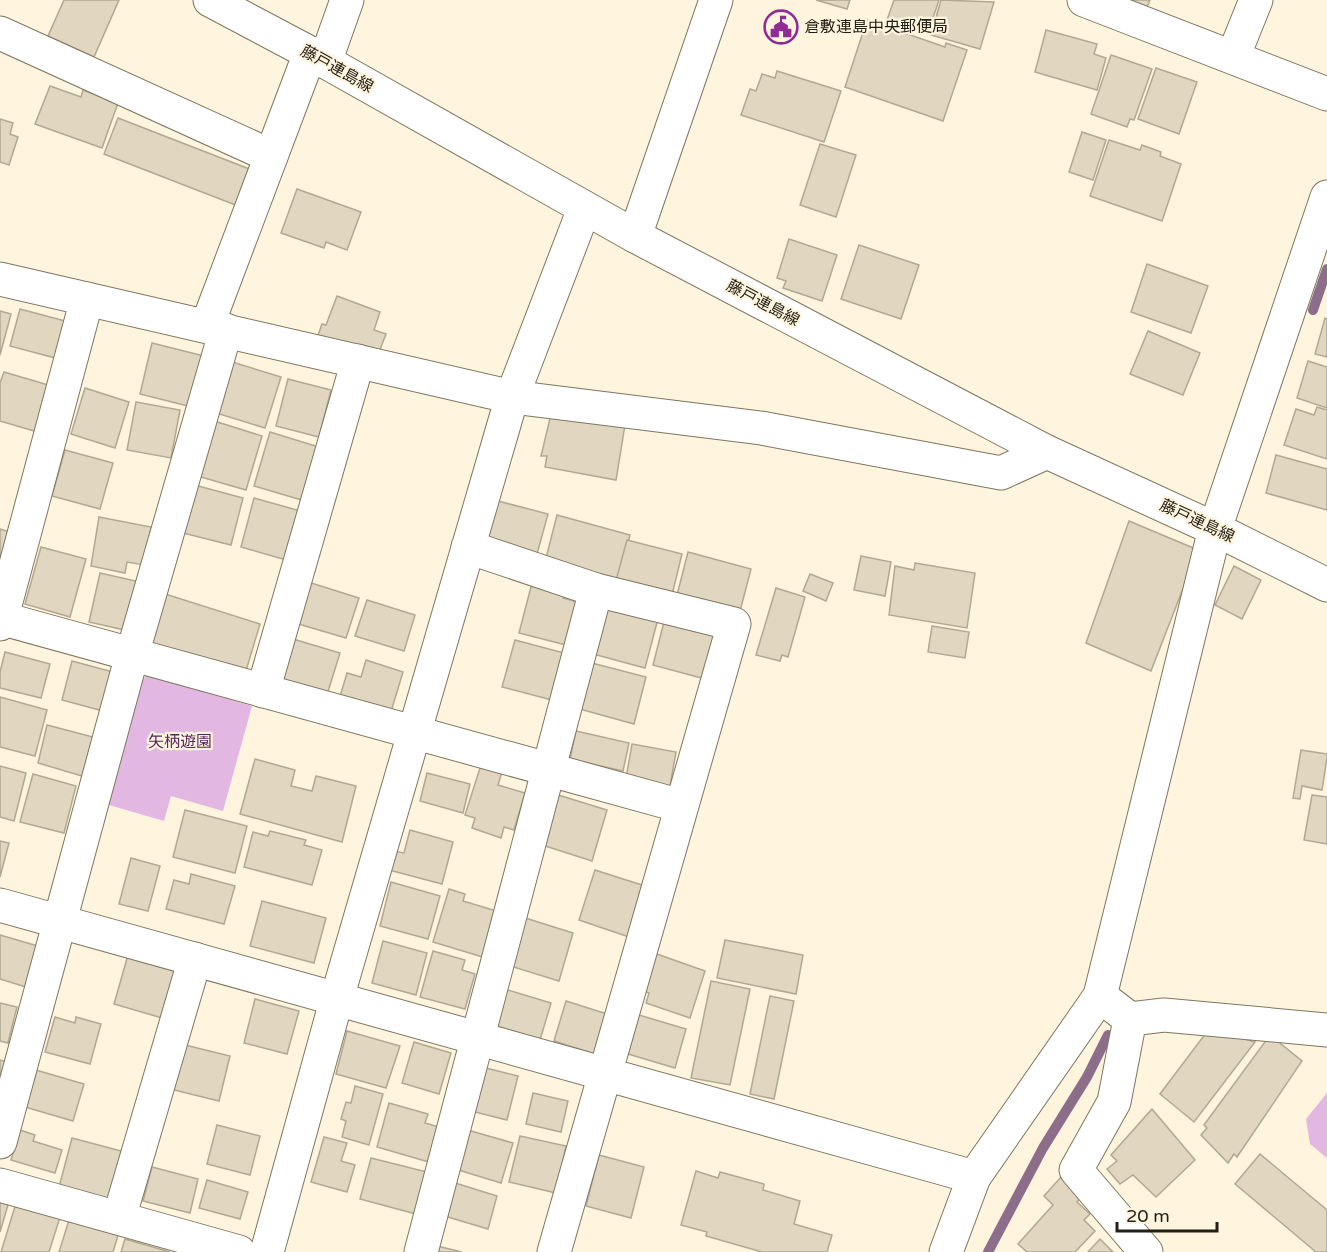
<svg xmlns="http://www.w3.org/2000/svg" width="1327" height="1252" font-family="'Varela Round','Noto Sans JP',sans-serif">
<rect width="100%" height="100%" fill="#fff4dd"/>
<g fill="#e2b8e3">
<path d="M 147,675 L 252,706 L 223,811 L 171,796 L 164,821 L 102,803 L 135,687 Z"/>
<path d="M 1327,1093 L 1327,1158 L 1310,1144 L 1306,1119 Z"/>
</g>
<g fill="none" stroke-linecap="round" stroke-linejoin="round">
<g stroke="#8c6d8a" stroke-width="10">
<path d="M 1313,310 L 1327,269"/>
<path d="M 988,1252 L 1043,1148 L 1087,1077 L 1108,1035"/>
</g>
</g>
<g fill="#e1d7c0" stroke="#b2a892" stroke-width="1.5">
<path d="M 64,0 L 119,0 L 94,57 L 48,36 Z"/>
<path d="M 816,0 L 850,0 L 847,9 Z"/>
<path d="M 894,0 L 939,0 L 928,33 L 887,20 Z"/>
<path d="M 941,0 L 994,2 L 980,49 L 931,35 Z"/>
<path d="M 1130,0 L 1150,0 L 1147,7 Z"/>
<path d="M 867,20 L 945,47 L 946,43 L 967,50 L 943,121 L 845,87 Z"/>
<path d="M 1046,30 L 1097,44 L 1094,54 L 1106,58 L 1097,90 L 1035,72 Z"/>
<path d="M 1111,55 L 1152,69 L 1134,120 L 1130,119 L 1127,127 L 1091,114 Z"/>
<path d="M 1156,68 L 1197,82 L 1179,134 L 1138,119 Z"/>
<path d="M 777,71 L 841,91 L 824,142 L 741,115 L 750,89 L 756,91 L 762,74 L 775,78 Z"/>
<path d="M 50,86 L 81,97 L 83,90 L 118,103 L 102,148 L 35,124 Z"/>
<path d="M 118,118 L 252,170 L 238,206 L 104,154 Z"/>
<path d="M 0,119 L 13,123 L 10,134 L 18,137 L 9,165 L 0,162 Z"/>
<path d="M 1082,132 L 1106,140 L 1093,180 L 1069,172 Z"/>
<path d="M 1109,140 L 1140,150 L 1142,145 L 1161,152 L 1160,156 L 1181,164 L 1162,221 L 1090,196 Z"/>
<path d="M 820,144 L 856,155 L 836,217 L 800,205 Z"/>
<path d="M 297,189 L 361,212 L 347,250 L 326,242 L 324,248 L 281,233 Z"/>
<path d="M 789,239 L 837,255 L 822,301 L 783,288 L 786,281 L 777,278 Z"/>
<path d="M 859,245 L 919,265 L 901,319 L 841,299 Z"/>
<path d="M 1147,264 L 1208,286 L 1191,333 L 1131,312 Z"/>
<path d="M 337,296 L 380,312 L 374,330 L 386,334 L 376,360 L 317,338 L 322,324 L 326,325 Z"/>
<path d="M 20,309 L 69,322 L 59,359 L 10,346 Z"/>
<path d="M 0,311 L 11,314 L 0,355 Z"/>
<path d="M 1325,318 L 1327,319 L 1327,357 L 1315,354 Z"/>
<path d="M 1148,331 L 1200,353 L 1183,395 L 1130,374 Z"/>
<path d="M 152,343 L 204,356 L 192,407 L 140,394 Z"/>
<path d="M 229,361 L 281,377 L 265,428 L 213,412 Z"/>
<path d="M 1308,361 L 1327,367 L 1327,408 L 1297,398 Z"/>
<path d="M 4,372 L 55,387 L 41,433 L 0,421 L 0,383 Z"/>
<path d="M 288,379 L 331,390 L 319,437 L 276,426 Z"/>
<path d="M 85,388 L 129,402 L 115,448 L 71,434 Z"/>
<path d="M 136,402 L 180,410 L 171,458 L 127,450 Z"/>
<path d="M 1317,407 L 1327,410 L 1327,459 L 1284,445 L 1296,409 L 1314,415 Z"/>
<path d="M 551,414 L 625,425 L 616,480 L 545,467 L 547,456 L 541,456 Z"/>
<path d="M 211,420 L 262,436 L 246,490 L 194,475 Z"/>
<path d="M 270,432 L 322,448 L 305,501 L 254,486 Z"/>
<path d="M 65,450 L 113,463 L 100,509 L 52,496 Z"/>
<path d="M 1276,455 L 1327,469 L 1327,510 L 1266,493 Z"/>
<path d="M 191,484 L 243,498 L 231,545 L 179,532 Z"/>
<path d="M 254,498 L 304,512 L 290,561 L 241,547 Z"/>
<path d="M 494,500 L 548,514 L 537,554 L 484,540 Z"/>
<path d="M 557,515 L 630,535 L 617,586 L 544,566 Z"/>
<path d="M 99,517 L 151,527 L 145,565 L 127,562 L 125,573 L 91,566 Z"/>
<path d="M 1129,521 L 1198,550 L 1151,671 L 1086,643 Z"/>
<path d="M 0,529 L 13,533 L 0,580 Z"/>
<path d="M 627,540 L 682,554 L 671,599 L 615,584 Z"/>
<path d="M 41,547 L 86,559 L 70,617 L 25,604 Z"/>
<path d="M 688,552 L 751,569 L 739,615 L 676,599 Z"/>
<path d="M 861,556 L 891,562 L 885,596 L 854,590 Z"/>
<path d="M 915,563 L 975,573 L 967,628 L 889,615 L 895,566 L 914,570 Z"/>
<path d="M 1234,566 L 1261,580 L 1242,619 L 1215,605 Z"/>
<path d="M 100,573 L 140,582 L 129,631 L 89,622 Z"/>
<path d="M 810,574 L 833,583 L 826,601 L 803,591 Z"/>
<path d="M 308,582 L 359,598 L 346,638 L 295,623 Z"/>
<path d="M 532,583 L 565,592 L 563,598 L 584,604 L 574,647 L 519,633 Z"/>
<path d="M 776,588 L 805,597 L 788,657 L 782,655 L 780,661 L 756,655 Z"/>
<path d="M 162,593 L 260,624 L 245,674 L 146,644 Z"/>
<path d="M 608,597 L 660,611 L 645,668 L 593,654 Z"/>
<path d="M 367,600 L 415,615 L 404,651 L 355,636 Z"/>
<path d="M 665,618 L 718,632 L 705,679 L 653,665 Z"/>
<path d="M 932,626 L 969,632 L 965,658 L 928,652 Z"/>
<path d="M 293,639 L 340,653 L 326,698 L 279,683 Z"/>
<path d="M 515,640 L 564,653 L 552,700 L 502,687 Z"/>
<path d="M 5,652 L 50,664 L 41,698 L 0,688 L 0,672 Z"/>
<path d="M 366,660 L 403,672 L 390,715 L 339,700 L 347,673 L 361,677 Z"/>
<path d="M 72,661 L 113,672 L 103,711 L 62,700 Z"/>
<path d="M 588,662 L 646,677 L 634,724 L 576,708 Z"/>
<path d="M 0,697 L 47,710 L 35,756 L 0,747 Z"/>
<path d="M 47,725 L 93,737 L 82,776 L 38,763 Z"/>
<path d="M 576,731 L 629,743 L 623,771 L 570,759 Z"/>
<path d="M 632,744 L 676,752 L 670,786 L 626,778 Z"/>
<path d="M 1301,750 L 1327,754 L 1327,758 L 1322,790 L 1302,786 L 1300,799 L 1293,798 Z"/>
<path d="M 255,759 L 295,770 L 291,786 L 312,791 L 316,776 L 356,786 L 342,842 L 240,814 Z"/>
<path d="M 481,765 L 502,772 L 498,785 L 525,793 L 514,830 L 504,827 L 501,838 L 472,828 L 475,818 L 465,815 Z"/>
<path d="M 0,766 L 26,773 L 14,821 L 0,817 Z"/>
<path d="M 427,773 L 470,784 L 463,813 L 420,801 Z"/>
<path d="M 33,774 L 76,786 L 64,833 L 20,822 Z"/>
<path d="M 555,794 L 607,810 L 592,861 L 539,844 Z"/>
<path d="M 1312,795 L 1327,797 L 1327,844 L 1304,840 Z"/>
<path d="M 185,810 L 247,826 L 235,873 L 173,857 Z"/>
<path d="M 410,830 L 453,842 L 442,884 L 389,870 L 394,851 L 404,853 Z"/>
<path d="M 270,831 L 306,840 L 304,845 L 322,850 L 312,885 L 244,867 L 253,832 L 268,836 Z"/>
<path d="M 0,841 L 9,843 L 0,877 Z"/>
<path d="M 131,858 L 160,866 L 148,911 L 119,904 Z"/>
<path d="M 595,870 L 645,886 L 629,937 L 579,920 Z"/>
<path d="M 191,874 L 235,886 L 224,924 L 166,909 L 174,880 L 189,884 Z"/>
<path d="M 391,882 L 440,896 L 428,939 L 380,926 Z"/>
<path d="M 449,889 L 465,894 L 463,901 L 500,912 L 486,958 L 433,942 Z"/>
<path d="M 262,901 L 326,918 L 314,963 L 250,946 Z"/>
<path d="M 519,916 L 573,933 L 559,981 L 504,964 Z"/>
<path d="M 0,935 L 38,946 L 26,987 L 0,979 Z"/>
<path d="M 725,940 L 803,955 L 796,994 L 717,978 Z"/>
<path d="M 383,941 L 427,953 L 416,995 L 372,983 Z"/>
<path d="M 433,951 L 465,960 L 462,970 L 475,974 L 465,1009 L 420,997 Z"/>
<path d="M 654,953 L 705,971 L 690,1018 L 646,1003 L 649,993 L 642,990 Z"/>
<path d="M 128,955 L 176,969 L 162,1018 L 114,1004 Z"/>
<path d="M 711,981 L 750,989 L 730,1085 L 691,1078 Z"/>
<path d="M 505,989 L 551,1003 L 540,1040 L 494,1025 Z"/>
<path d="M 770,996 L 794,1001 L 774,1099 L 750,1094 Z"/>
<path d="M 255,999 L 299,1011 L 287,1054 L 244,1043 Z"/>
<path d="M 566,1001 L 607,1014 L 595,1054 L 554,1041 Z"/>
<path d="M 0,1003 L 17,1007 L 8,1043 L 0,1041 Z"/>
<path d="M 639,1015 L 686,1029 L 675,1068 L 628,1054 Z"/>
<path d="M 55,1017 L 75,1023 L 76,1017 L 101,1024 L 90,1064 L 45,1052 Z"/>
<path d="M 1209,1029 L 1255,1042 L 1194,1122 L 1160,1094 Z"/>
<path d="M 347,1031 L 400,1046 L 386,1088 L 336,1074 Z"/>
<path d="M 1270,1035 L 1302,1061 L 1237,1157 L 1234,1154 L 1228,1163 L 1201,1135 L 1207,1128 L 1204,1125 Z"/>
<path d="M 414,1042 L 451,1053 L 439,1094 L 402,1083 Z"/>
<path d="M 181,1044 L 230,1056 L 219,1101 L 170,1089 Z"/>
<path d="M 0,1060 L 6,1062 L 0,1084 Z"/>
<path d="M 482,1067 L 518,1076 L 507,1120 L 471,1111 Z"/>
<path d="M 36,1070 L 84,1084 L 73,1121 L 25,1107 Z"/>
<path d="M 355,1086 L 383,1094 L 369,1145 L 342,1137 L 346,1121 L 341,1119 L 346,1102 L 351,1103 Z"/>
<path d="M 533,1093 L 568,1101 L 561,1132 L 526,1124 Z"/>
<path d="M 389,1103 L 428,1114 L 425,1123 L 439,1127 L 429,1162 L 377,1147 Z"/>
<path d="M 1152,1109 L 1195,1160 L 1156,1197 L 1133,1175 L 1120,1184 L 1107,1169 L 1117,1161 L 1111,1155 Z"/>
<path d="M 217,1125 L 260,1136 L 250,1175 L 207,1164 Z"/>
<path d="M 464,1129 L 513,1143 L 501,1183 L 452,1168 Z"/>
<path d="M 20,1130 L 35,1135 L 33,1141 L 62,1150 L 55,1173 L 11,1160 Z"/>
<path d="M 520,1136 L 566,1146 L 556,1193 L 509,1182 Z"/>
<path d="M 324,1137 L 347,1143 L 341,1161 L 355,1165 L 347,1192 L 311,1182 Z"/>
<path d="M 72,1138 L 125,1152 L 111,1206 L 58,1191 Z"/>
<path d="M 1260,1154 L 1327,1210 L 1327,1252 L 1316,1252 L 1235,1184 Z"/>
<path d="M 599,1155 L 644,1167 L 631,1218 L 586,1206 Z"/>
<path d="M 371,1158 L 427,1172 L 416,1214 L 360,1199 Z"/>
<path d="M 152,1167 L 198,1179 L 190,1213 L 143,1201 Z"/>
<path d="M 696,1171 L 718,1178 L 720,1172 L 764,1184 L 763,1190 L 800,1201 L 794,1224 L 832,1235 L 827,1252 L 762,1252 L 706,1236 L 707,1232 L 681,1225 Z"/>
<path d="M 1061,1177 L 1082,1196 L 1077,1202 L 1090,1214 L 1084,1220 L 1095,1231 L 1075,1252 L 1027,1252 L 1018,1244 L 1053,1205 L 1044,1196 Z"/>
<path d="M 207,1180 L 248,1192 L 240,1219 L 199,1208 Z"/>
<path d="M 452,1182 L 497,1196 L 488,1229 L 441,1215 Z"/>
<path d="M 17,1200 L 61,1214 L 49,1252 L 1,1252 Z"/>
<path d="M 0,1202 L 8,1205 L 0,1232 Z"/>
<path d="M 70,1217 L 119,1232 L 113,1252 L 59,1252 Z"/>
<path d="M 125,1239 L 170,1252 L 121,1252 Z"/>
<path d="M 1100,1239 L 1113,1252 L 1088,1252 Z"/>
<path d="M 437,1246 L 462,1252 L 436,1252 Z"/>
</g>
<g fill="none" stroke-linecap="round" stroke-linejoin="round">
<defs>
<g id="street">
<path d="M 1084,0 L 1327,94"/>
<path d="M 0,33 L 271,156"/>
<path d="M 1233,57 L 1256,0"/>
<path d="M 325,62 L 347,0"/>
<path d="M 635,236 L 716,0"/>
<path d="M 0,279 L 512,397 L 761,428 L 1001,473 L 1047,452"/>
<path d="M 207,326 L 310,53"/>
<path d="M 468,547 L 596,590 L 734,624 L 554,1252"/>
<path d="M 0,618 L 681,806"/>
<path d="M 0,624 L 87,299"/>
<path d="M 263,691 L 358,361"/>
<path d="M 0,905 L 974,1177"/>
<path d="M 1100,996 L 1130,1019 L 1114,1102 L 1076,1170 L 1146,1252"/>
<path d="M 1130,1019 L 1164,1015 L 1327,1030"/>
<path d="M 0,1142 L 132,655 L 226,330"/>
<path d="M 0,1185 L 239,1252"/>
<path d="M 119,1218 L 195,959"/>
<path d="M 267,1252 L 337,998 L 512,397 L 584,209"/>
<path d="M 421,1252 L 596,590"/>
</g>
<g id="secondary">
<path d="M 210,0 L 310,53 L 635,236 L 1047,452 L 1215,529 L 1327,585"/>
<path d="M 946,1252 L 974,1177 L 1100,996 L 1215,529 L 1327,197"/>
</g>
</defs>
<use href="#street" stroke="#7f7661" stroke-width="35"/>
<use href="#secondary" stroke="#7f7661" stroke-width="35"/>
<use href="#street" stroke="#fff" stroke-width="33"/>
<use href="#secondary" stroke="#fff" stroke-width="33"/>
</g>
<defs>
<symbol id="civic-ring" viewBox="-11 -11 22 22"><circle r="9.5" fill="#fff4dd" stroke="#8d2c94" stroke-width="1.5"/><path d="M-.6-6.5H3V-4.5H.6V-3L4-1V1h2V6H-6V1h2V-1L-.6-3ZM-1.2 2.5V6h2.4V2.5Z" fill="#8d2c94"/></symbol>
</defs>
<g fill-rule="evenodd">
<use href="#civic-ring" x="762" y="8" width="38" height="38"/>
</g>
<g text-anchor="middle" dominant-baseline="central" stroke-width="4.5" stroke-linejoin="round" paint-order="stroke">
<g font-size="16" fill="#221f16" stroke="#fff4dd" text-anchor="start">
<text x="804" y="27">倉敷連島中央郵便局</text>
</g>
<g font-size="16" fill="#221f16" stroke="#fff4dd">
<text transform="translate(337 69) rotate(29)">藤戸連島線</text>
<text transform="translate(763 303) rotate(28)">藤戸連島線</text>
<text transform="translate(1197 521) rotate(25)">藤戸連島線</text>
</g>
<g font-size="16" fill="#59245d" stroke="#fff4dd">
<text x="180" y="742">矢柄遊園</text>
</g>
</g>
<path d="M1117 1222v9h100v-9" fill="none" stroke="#221f16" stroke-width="3"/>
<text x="1126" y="1222" font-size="18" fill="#221f16" stroke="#fff4dd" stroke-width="4.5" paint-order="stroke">20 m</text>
</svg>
